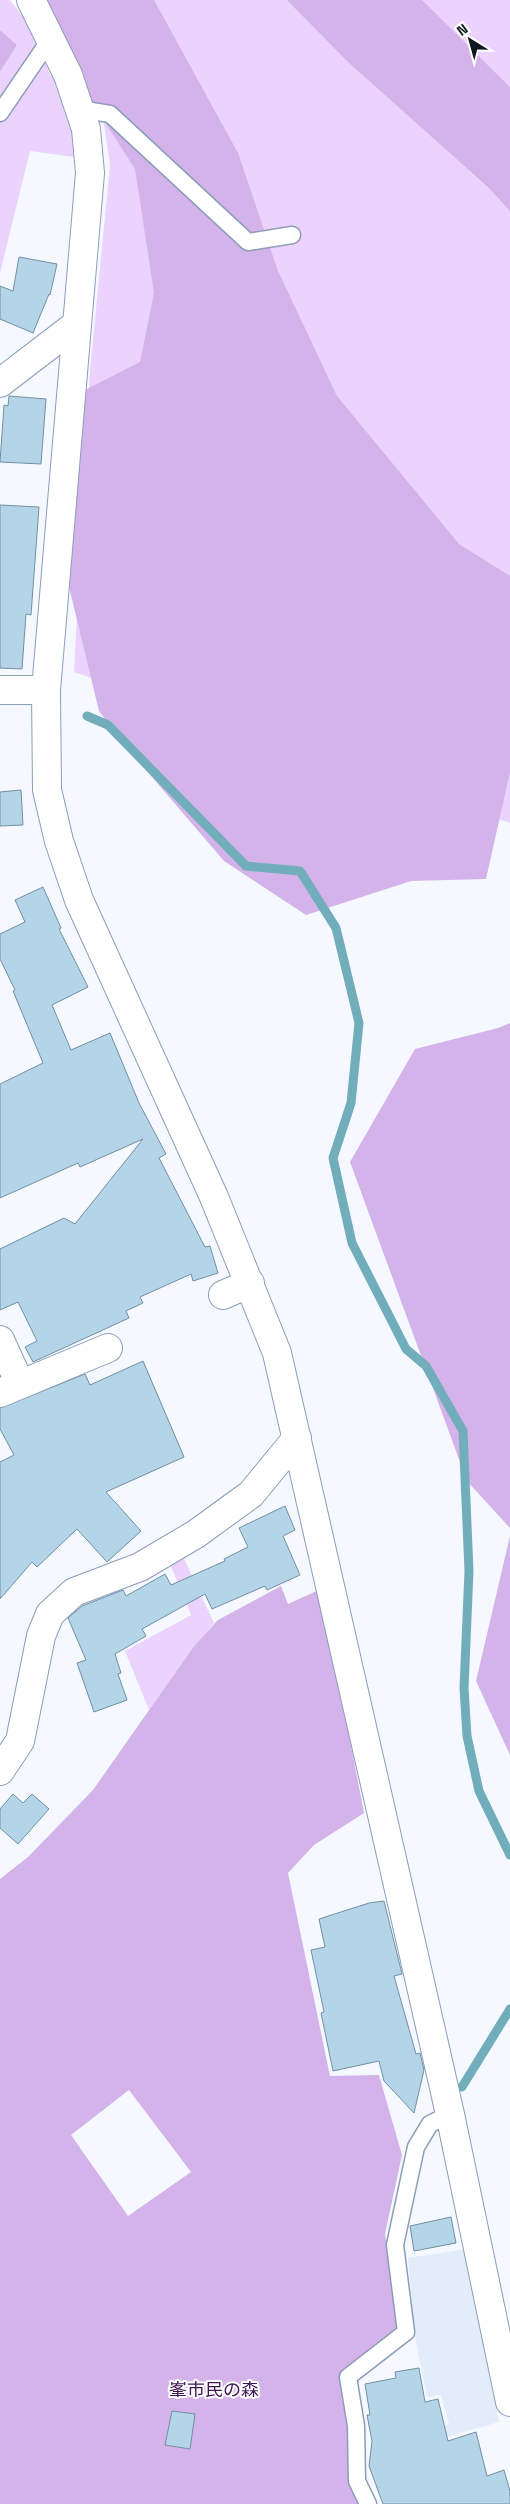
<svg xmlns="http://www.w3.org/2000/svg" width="510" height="2504" font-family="'Space Grotesk','Noto Sans JP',sans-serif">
<rect width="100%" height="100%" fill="#f5f9ff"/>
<path fill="#e3ecfb" d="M 466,2249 L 499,2422 L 415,2446 L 412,2434 L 449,2424 L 441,2395 L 427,2397 L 415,2337 L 408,2258 Z"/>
<g fill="#ecd3fe">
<path d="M 0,0 L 10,0 L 31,28 L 50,75 L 59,78 L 72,118 L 74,157 L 30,151 L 0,273 L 0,72 L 17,45 L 0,30 Z"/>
<path d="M 45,0 L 510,0 L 510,823 L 74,672 L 90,370 L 110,165 L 101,104 Z"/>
<path d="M 180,1550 L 214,1623 L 194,1646 L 149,1710 L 125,1651 L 191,1615 L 168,1559 Z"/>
</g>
<g fill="#d3b3ea" fill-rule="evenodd">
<path d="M 44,0 L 154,0 L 238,153 L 278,271 L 337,396 L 459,544 L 510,576 L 510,772 L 486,879 L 411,881 L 306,915 L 224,861 L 127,748 L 99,711 L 63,562 L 77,394 L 140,362 L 154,293 L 135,169 L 62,55 Z"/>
<path d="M 287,0 L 422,0 L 510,87 L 510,211 L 489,188 L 348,62 Z"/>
<path d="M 0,30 L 17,45 L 0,72 Z"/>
<path d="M 510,1023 L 510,1528 L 467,1481 L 350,1162 L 415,1049 L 498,1028 Z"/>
<path d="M 510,1536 L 510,1755 L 476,1681 Z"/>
<path d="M 281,1586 L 288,1604 L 321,1589 L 364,1813 L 314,1845 L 288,1873 L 330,2076 L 379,2075 L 402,2155 L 385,2234 L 401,2324 L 345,2368 L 349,2482 L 360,2504 L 0,2504 L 0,1879 L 28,1857 L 93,1790 L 194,1646 L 218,1620 ZM 129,2090 L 191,2172 L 128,2216 L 71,2135 Z"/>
</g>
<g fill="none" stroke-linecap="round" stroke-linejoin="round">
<g stroke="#71adba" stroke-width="9">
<path d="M 87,716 L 108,725 L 246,866 L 300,871 L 336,928 L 359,1023 L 351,1103 L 333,1158 L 352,1243 L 406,1349 L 426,1366 L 463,1431 L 469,1571 L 464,1688 L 467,1736 L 479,1791 L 510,1855"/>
<path d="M 462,2087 L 510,2009"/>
</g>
</g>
<g fill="#b4d4e8" stroke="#7290a3">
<path d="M 19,257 L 57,264 L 50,295 L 49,294 L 33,333 L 0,319 L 0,286 L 13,291 Z"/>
<path d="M 9,396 L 46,399 L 41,464 L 0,462 L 4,405 L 8,406 Z"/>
<path d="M 0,505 L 39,507 L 31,615 L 26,614 L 22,669 L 0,668 Z"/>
<path d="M 21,790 L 23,825 L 0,826 L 0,792 Z"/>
<path d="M 43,887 L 61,928 L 59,929 L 88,987 L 52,1005 L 71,1050 L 110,1033 L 139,1103 L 166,1154 L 159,1158 L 205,1247 L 210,1246 L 218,1273 L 193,1281 L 191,1274 L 140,1297 L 143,1303 L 126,1311 L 129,1318 L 33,1362 L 25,1347 L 37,1341 L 18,1302 L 0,1310 L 0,1249 L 64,1218 L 75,1224 L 143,1139 L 80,1167 L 78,1163 L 0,1198 L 0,1084 L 43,1063 L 13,991 L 15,990 L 0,959 L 0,934 L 25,922 L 15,900 Z"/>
<path d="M 143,1361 L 184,1457 L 106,1492 L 141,1531 L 107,1562 L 77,1529 L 37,1567 L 32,1562 L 0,1599 L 0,1462 L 14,1455 L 0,1429 L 0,1408 L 85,1374 L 90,1385 Z"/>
<path d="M 285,1506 L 295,1530 L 283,1536 L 300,1575 L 267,1590 L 265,1586 L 212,1609 L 205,1594 L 142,1629 L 146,1636 L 115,1654 L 121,1673 L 118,1674 L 127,1700 L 94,1712 L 77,1663 L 86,1660 L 68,1618 L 82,1606 L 123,1590 L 126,1596 L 165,1574 L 171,1585 L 225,1561 L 224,1559 L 248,1547 L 239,1528 Z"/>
<path d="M 13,1794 L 23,1803 L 32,1794 L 49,1809 L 18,1844 L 0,1828 L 0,1809 Z"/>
<path d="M 384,1901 L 402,1974 L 394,1976 L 416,2054 L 420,2053 L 424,2070 L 414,2113 L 384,2081 L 379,2061 L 333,2071 L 321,2013 L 324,2012 L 311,1950 L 325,1947 L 319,1919 L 369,1903 Z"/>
<path d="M 451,2217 L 456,2243 L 414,2251 L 410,2226 Z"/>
<path d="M 419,2368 L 425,2402 L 438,2399 L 448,2441 L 476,2432 L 487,2476 L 504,2470 L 510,2491 L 510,2504 L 383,2504 L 369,2466 L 372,2441 L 367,2415 L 370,2415 L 365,2384 L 396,2378 L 395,2372 Z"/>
<path d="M 172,2411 L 195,2414 L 190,2449 L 165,2445 Z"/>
</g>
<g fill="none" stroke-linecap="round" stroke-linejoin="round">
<defs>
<g id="service">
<path d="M 79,109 L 110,114 L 248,242 L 292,235"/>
<path d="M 0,113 L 51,38"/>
<path d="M 368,2504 L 357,2481 L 356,2426 L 348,2377 L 406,2332 L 395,2245 L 416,2147 L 430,2124 L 450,2114"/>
</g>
<g id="minor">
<path d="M 0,383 L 77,324"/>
<path d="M 0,690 L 46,690"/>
<path d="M 223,1295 L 250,1283"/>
<path d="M 0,1340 L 20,1384"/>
<path d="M 0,1393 L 108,1348"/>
<path d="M 0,1771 L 20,1741 L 41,1636 L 50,1614 L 74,1592 L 140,1567 L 196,1534 L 251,1494 L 297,1438"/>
</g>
<path id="tertiary" d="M 31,0 L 68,75 L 86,129 L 90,173 L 46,690 L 47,790 L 59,841 L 79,900 L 214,1197 L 277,1353 L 450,2114 L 510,2402"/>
</defs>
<use href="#service" stroke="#8c9db8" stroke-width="19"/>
<use href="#minor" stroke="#8c9db8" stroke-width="30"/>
<use href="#tertiary" stroke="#8c9db8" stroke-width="30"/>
<use href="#service" stroke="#fff" stroke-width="16"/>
<use href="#minor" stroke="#fff" stroke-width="28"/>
<use href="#tertiary" stroke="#fff" stroke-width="28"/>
</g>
<g text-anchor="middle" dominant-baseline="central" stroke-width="4" stroke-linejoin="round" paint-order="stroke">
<g font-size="18" fill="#3d1454" stroke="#fff">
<text x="214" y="2389">峯市民の森</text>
</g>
</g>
<g transform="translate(470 40) rotate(323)" stroke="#ffffff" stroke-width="4" paint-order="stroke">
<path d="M0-4L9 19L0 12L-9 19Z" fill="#111721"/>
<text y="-8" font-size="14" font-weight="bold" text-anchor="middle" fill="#111721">N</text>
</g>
</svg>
